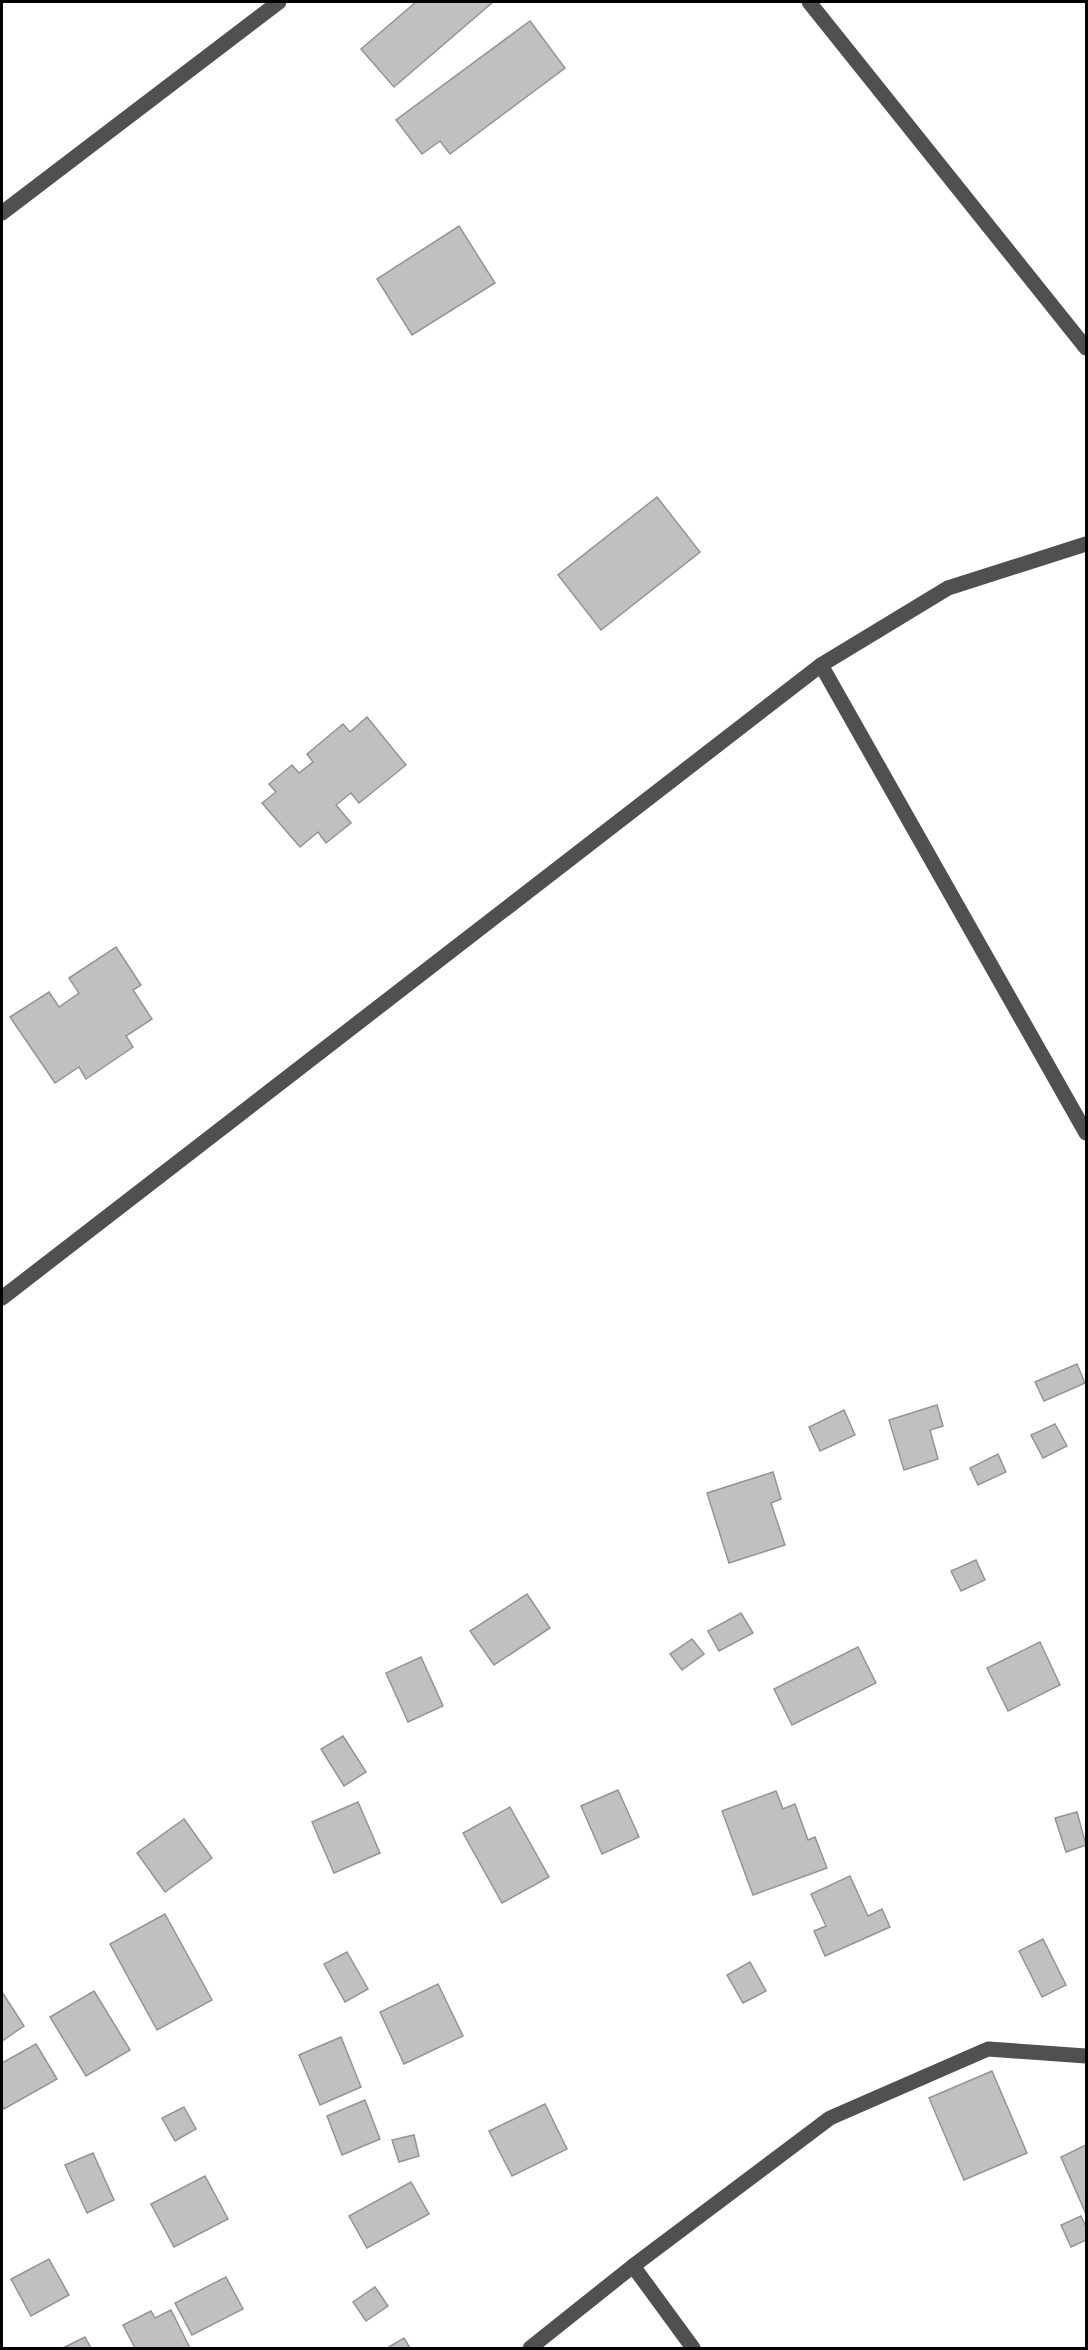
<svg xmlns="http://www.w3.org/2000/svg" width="1088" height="2350" font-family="Manrope,sans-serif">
<rect width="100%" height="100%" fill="#fff"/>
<g fill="#c0c0c0" stroke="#949494" stroke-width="1.5">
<path d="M 416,2 L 493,2 L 394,87 L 361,49 Z"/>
<path d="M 530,21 L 565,68 L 450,154 L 440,141 L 422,154 L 396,120 Z"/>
<path d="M 459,226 L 495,283 L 412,335 L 377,279 Z"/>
<path d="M 657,497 L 700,552 L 601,630 L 558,575 Z"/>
<path d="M 367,717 L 406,765 L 359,803 L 351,793 L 336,805 L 351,823 L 326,843 L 318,832 L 300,847 L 262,803 L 276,792 L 269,784 L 292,765 L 299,773 L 313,762 L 307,754 L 343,724 L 350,732 Z"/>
<path d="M 116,947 L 141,985 L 133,990 L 152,1019 L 126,1036 L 133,1047 L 86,1079 L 79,1067 L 55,1083 L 10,1017 L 49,992 L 59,1007 L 79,993 L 69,978 Z"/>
<path d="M 1077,1364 L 1085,1383 L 1044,1401 L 1035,1382 Z"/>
<path d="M 937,1405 L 943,1426 L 930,1430 L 938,1459 L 904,1470 L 889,1420 Z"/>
<path d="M 844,1410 L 855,1435 L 820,1451 L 809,1427 Z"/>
<path d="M 1055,1424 L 1067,1446 L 1043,1458 L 1031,1435 Z"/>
<path d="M 998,1454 L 1006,1472 L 978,1485 L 970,1468 Z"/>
<path d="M 773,1472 L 781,1499 L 771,1503 L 785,1545 L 729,1563 L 707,1493 Z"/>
<path d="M 976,1560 L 985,1580 L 961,1591 L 951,1571 Z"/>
<path d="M 527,1594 L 550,1628 L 494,1665 L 470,1631 Z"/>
<path d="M 741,1613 L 753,1633 L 719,1651 L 708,1631 Z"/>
<path d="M 692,1639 L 704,1654 L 682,1670 L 670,1654 Z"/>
<path d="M 1040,1642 L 1060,1685 L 1008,1711 L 987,1668 Z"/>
<path d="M 858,1647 L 876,1683 L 792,1725 L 774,1689 Z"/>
<path d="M 421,1657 L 443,1706 L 408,1722 L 386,1673 Z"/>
<path d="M 343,1736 L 366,1772 L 344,1786 L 321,1749 Z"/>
<path d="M 618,1790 L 639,1837 L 602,1854 L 581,1806 Z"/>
<path d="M 776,1791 L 783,1809 L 795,1804 L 808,1840 L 815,1837 L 827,1868 L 753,1895 L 722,1811 Z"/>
<path d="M 358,1802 L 380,1853 L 334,1873 L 312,1822 Z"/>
<path d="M 510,1807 L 549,1877 L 502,1903 L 463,1833 Z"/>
<path d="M 1077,1812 L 1086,1845 L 1066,1852 L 1055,1818 Z"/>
<path d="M 184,1819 L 212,1858 L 165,1892 L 137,1853 Z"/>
<path d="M 850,1876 L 868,1916 L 882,1909 L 890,1927 L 825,1956 L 814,1931 L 826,1926 L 811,1894 Z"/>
<path d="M 165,1914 L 212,2000 L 157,2030 L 110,1944 Z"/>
<path d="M 1043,1939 L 1066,1985 L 1042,1997 L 1019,1951 Z"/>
<path d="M 347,1952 L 368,1989 L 345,2002 L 324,1964 Z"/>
<path d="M 750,1962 L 766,1991 L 743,2003 L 727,1975 Z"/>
<path d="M 438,1984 L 463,2036 L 404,2064 L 380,2012 Z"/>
<path d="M 94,1991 L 130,2050 L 86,2076 L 50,2017 Z"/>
<path d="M 2,1992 L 24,2026 L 2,2041 Z"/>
<path d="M 341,2037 L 361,2087 L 320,2105 L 299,2055 Z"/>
<path d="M 36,2044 L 57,2079 L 4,2109 L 2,2105 L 2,2063 Z"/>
<path d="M 992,2071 L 1027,2153 L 964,2180 L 929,2098 Z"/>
<path d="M 365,2100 L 380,2139 L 342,2155 L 327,2116 Z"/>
<path d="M 545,2104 L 567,2149 L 512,2176 L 489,2131 Z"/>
<path d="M 184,2107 L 196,2129 L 175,2141 L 162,2118 Z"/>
<path d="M 414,2135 L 419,2156 L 399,2162 L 392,2140 Z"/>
<path d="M 1086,2145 L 1086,2214 L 1061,2157 Z"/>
<path d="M 93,2153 L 114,2200 L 87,2213 L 65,2165 Z"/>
<path d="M 205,2176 L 228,2219 L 174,2247 L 151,2204 Z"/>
<path d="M 411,2182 L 429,2214 L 367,2248 L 349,2216 Z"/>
<path d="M 1081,2216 L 1086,2227 L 1086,2240 L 1071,2247 L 1061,2225 Z"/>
<path d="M 49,2259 L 69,2295 L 31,2316 L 11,2279 Z"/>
<path d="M 226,2277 L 243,2309 L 192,2335 L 175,2303 Z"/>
<path d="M 375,2287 L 388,2306 L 366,2321 L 353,2302 Z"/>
<path d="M 171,2310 L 190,2348 L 135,2348 L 123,2325 L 151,2311 L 155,2318 Z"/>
<path d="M 85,2337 L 91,2348 L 63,2348 Z"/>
<path d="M 404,2338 L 410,2348 L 387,2348 Z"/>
</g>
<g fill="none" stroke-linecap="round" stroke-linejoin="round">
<g stroke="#505050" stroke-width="15">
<path d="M 809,2 L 1086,348"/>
<path d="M 2,213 L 279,2"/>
<path d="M 821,665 L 1086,1133"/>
<path d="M 2,1298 L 821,665 L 948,588 L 1086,544"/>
<path d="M 633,2266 L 693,2348"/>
<path d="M 530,2348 L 633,2266 L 830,2118 L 988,2049 L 1086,2056"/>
</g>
</g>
<rect width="1088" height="2350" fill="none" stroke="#000000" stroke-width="6"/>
</svg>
